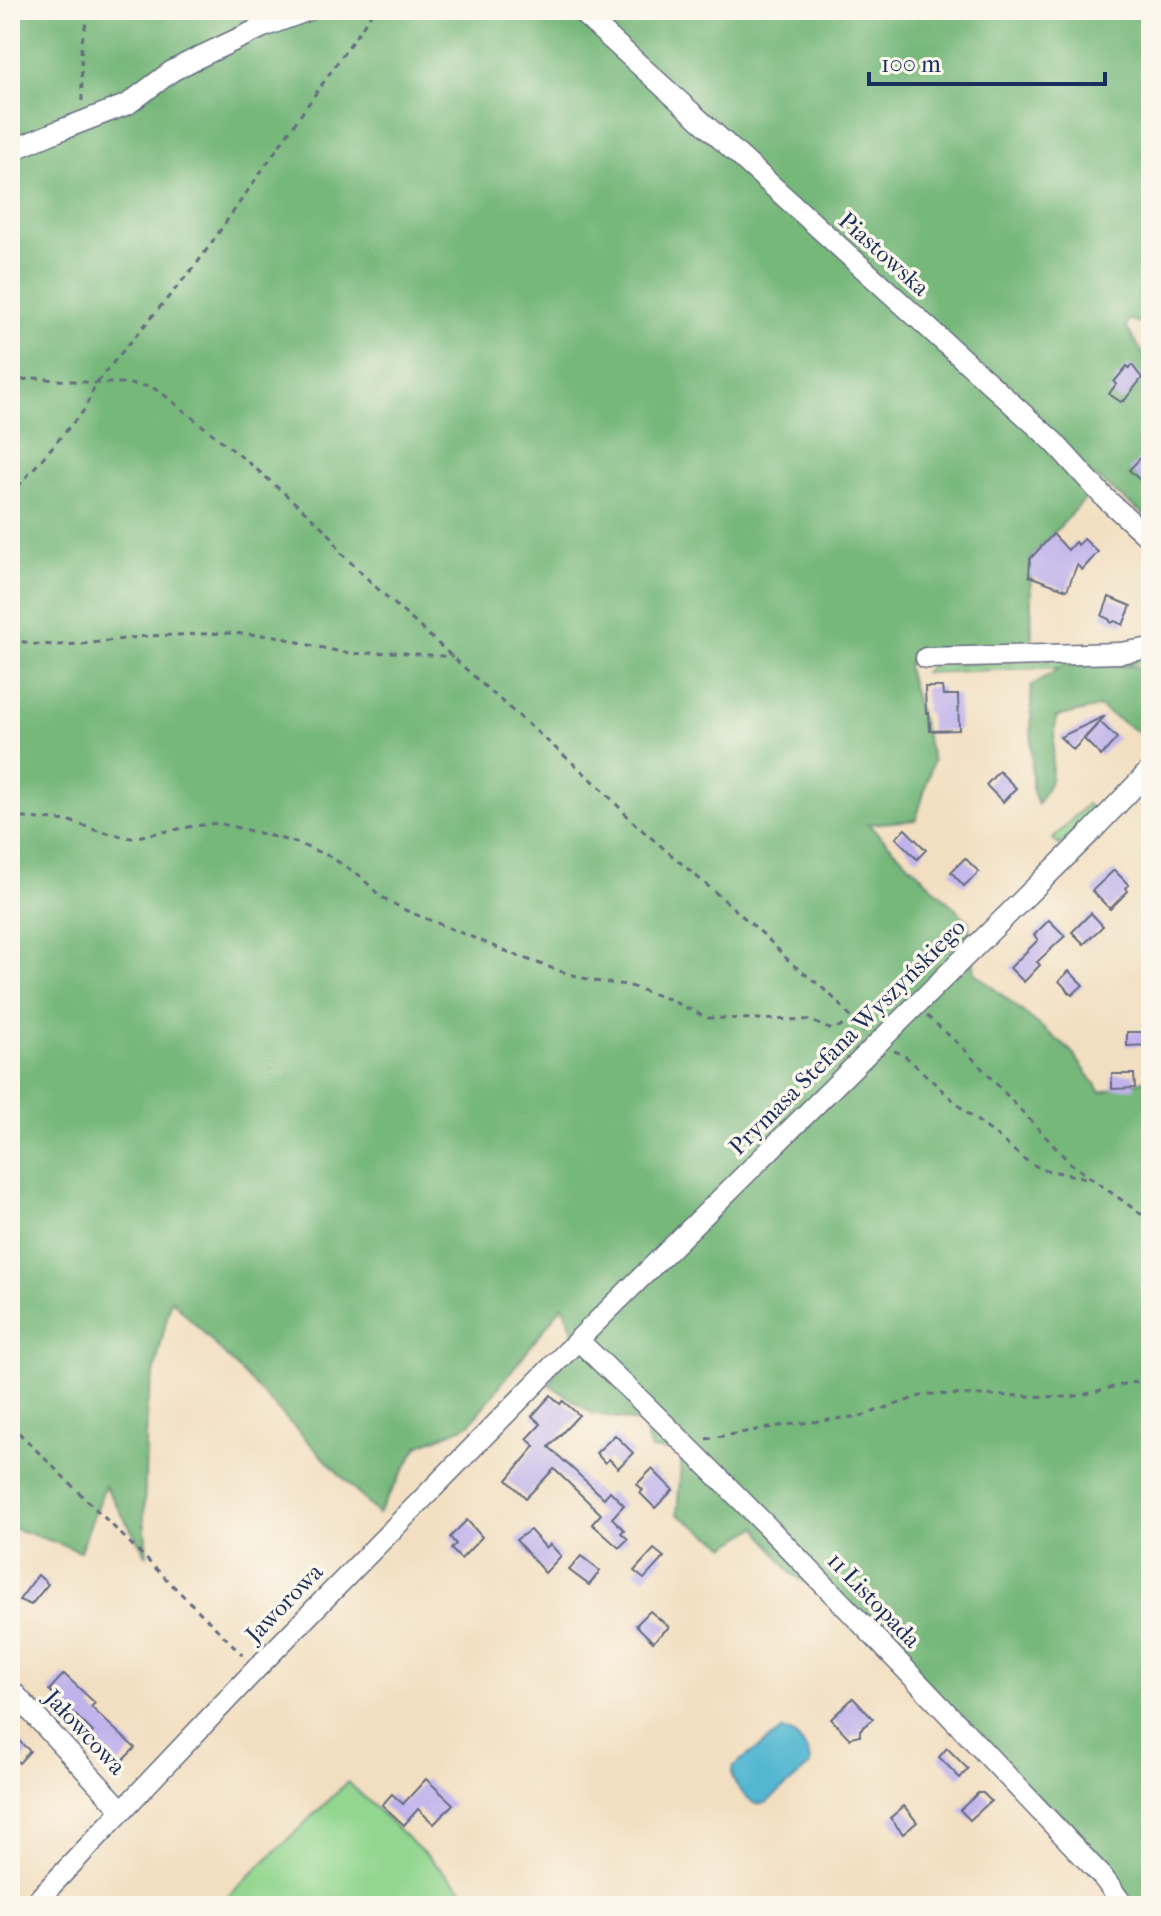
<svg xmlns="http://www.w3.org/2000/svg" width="1161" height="1916" font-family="'IM FELL French Canon',serif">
<rect width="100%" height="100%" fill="#fbf7ec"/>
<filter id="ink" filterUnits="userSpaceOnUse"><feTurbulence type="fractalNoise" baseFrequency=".0125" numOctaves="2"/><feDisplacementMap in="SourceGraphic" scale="16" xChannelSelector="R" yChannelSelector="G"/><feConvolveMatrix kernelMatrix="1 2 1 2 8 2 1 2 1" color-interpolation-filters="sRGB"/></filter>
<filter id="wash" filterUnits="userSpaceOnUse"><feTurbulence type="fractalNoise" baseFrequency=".006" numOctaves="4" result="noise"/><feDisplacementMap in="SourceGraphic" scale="32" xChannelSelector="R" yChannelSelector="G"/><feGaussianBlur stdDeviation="1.8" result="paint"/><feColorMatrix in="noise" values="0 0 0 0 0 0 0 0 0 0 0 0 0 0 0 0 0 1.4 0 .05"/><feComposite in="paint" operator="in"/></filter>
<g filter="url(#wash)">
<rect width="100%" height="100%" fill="#f2dfc1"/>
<g fill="#93d68f" stroke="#578276" stroke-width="2">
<path d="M 1151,657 L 1151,665 L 1149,663 L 924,673 L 930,666 Z"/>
<path d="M 1087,804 L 1094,811 L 1059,845 L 1053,839 Z"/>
<path d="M 348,1782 L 466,1893 L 451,1906 L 218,1906 Z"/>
</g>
<g fill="#76b77a" stroke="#48736c" stroke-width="2">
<path d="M 10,10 L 1151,10 L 1151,317 L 1147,326 L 1129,319 L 1126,327 L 1145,357 L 1151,374 L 1151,520 L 1103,483 L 1044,444 L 1088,496 L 1030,559 L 1032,644 L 914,649 L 907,668 L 933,761 L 916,820 L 868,824 L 968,921 L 975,973 L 1071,1051 L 1101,1092 L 1151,1078 L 1151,1906 L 1137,1906 L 875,1627 L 791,1573 L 757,1527 L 727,1546 L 677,1514 L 682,1452 L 651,1449 L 641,1423 L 592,1413 L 550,1385 L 573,1331 L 563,1305 L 469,1425 L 418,1446 L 378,1514 L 171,1299 L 147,1405 L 144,1517 L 147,1556 L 105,1486 L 80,1551 L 10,1527 Z"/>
<path d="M 1064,665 L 1133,666 L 1151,676 L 1150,740 L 1099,707 L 1056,717 L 1051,779 L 1038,804 L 1032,789 L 1031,686 Z"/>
</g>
<path fill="#53b7d1" stroke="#377398" stroke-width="2" d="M 783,1730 C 797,1733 811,1751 810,1766 L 766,1803 L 755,1804 C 744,1795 728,1781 733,1766 Z"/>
<g id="blocks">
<g fill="#c0b2eb">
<path d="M 1132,365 L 1142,378 L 1124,401 L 1123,400 L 1121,402 L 1109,394 L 1116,384 L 1114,382 L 1127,366 L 1129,368 Z"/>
<path d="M 1151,447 L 1151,490 L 1129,470 Z"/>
<path d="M 1053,534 L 1068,550 L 1075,542 L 1078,545 L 1084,539 L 1098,552 L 1082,570 L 1077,565 L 1067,590 L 1029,576 L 1030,559 Z"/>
<path d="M 1109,597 L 1131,606 L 1123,625 L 1115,621 L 1111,623 L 1109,619 L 1102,616 Z"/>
<path d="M 925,687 L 942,687 L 943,695 L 958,695 L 959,730 L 930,731 L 929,713 L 926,713 Z"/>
<path d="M 1105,716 L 1073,750 L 1060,737 Z"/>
<path d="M 1100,722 L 1117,738 L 1101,756 L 1084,739 Z"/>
<path d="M 999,771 L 1016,788 L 1003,802 L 986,785 Z"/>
<path d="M 905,829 L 926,850 L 917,859 L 896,838 Z"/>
<path d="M 965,858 L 979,872 L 964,886 L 951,872 Z"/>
<path d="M 1114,870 L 1129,885 L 1126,888 L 1128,891 L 1110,909 L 1092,891 Z"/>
<path d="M 1091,913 L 1103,926 L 1084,944 L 1072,932 Z"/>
<path d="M 1049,920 L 1065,936 L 1037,962 L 1040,965 L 1024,982 L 1010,968 L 1038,940 L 1034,935 Z"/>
<path d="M 1069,971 L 1083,985 L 1072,995 L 1059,981 Z"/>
<path d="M 1127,1032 L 1151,1032 L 1151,1045 L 1127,1046 Z"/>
<path d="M 1112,1074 L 1134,1074 L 1135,1088 L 1112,1089 Z"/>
<path d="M 551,1395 L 560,1404 L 563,1401 L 579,1415 L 549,1447 L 604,1498 L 610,1491 L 624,1505 L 612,1518 L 624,1530 L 621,1533 L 628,1539 L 619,1548 L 592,1524 L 601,1514 L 554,1469 L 526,1498 L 507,1480 L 535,1446 L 527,1439 L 541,1424 L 532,1416 Z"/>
<path d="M 615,1435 L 633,1453 L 618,1468 L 609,1459 L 605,1463 L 596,1453 Z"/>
<path d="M 652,1469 L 673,1490 L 655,1508 L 640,1493 L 643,1490 L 637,1484 Z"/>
<path d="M 467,1520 L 482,1537 L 461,1559 L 451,1549 L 456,1544 L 450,1537 Z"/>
<path d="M 530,1530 L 546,1548 L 550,1544 L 561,1556 L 545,1573 L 516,1540 Z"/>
<path d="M 654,1549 L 664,1557 L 644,1579 L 634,1571 Z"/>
<path d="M 581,1556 L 600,1571 L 589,1585 L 569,1570 Z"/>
<path d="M 38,1575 L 48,1584 L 31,1605 L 19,1600 Z"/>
<path d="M 650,1611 L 669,1627 L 653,1642 L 636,1625 Z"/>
<path d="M 64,1674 L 95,1703 L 91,1707 L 135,1748 L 118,1765 L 88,1737 L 93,1732 L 49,1690 Z"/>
<path d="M 853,1698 L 873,1719 L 860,1730 L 860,1736 L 854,1736 L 850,1739 L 831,1719 Z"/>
<path d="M 10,1733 L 30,1751 L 19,1763 L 16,1760 L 10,1767 Z"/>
<path d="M 947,1748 L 968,1769 L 960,1778 L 939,1757 Z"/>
<path d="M 426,1779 L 453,1804 L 434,1824 L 418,1809 L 404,1825 L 382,1805 L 392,1794 L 403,1804 Z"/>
<path d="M 978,1793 L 983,1793 L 991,1801 L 970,1820 L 960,1810 Z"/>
<path d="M 904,1806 L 917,1822 L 903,1834 L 890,1818 Z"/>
</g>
</g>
</g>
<g filter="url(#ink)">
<use href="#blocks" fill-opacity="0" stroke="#666d81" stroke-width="2"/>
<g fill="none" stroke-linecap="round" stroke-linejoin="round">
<defs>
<g id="minor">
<path d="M 579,10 L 1054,442 L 1103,496 L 1151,540"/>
<path d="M 10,151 L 58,131 L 128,104 L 172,71 L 193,60 L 263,27 L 309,10"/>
<path d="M 926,658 L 1120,653 L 1151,648"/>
<path d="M 578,1340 C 759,1512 930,1695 1102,1876 L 1124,1906"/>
<path d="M 10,1697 L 14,1693 L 122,1810"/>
<path d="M 32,1906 L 256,1669 L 578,1340 L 1090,833 L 1151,769"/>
</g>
</defs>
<use href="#minor" stroke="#666d81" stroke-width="23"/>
<g stroke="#666d81" stroke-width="3" stroke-dasharray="6 6" stroke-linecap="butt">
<path d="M 10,21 L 18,10"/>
<path d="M 82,101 L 81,45 L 89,10"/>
<path d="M 10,382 L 34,378 L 96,383 L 121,383 L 152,387 L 163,394 L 254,467 L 316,521 L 334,539 L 339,551 L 378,589 L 490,691 L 599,786 L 635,824 L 715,892 L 765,936 L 792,964 L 818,984 L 838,1002 L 857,1025"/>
<path d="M 10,496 L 85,409 L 96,383 L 198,262 L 374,10"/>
<path d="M 10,639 L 34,644 L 57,645 L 83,644 L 148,636 L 227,633 L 276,636 L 313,646 L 352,654 L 393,652 L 453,657"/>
<path d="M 10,817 L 70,821 L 98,831 L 131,838 L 194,826 L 218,823 L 251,831 L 294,842 L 329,856 L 359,875 L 380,896 L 405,910 L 518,956 L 563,972 L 594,981 L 627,985 L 668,999 L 708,1018 L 810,1020 L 829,1029 L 846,1025 L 857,1025 L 865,1032"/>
<path d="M 927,1016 L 963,1048 L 1070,1163 L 1151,1221"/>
<path d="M 894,1051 L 903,1054 L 967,1113 L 992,1132 L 1024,1159 L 1041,1169 L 1091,1179"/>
<path d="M 10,1424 L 243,1655"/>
<path d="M 706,1439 L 779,1426 L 861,1416 L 927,1394 L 1068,1397 C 1097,1394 1122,1381 1151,1381"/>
</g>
<use href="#minor" stroke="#fff" stroke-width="20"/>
</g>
</g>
<g text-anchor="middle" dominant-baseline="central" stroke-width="7" stroke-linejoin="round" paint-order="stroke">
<g font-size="24" fill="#1b2f5e" stroke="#fbf7ec">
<text transform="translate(884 254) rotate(42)">Piastowska</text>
<text transform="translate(847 1037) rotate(-45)">Prymasa Stefana Wyszyńskiego</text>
<text transform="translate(874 1600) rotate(46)">11 Listopada</text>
<text transform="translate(284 1603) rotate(-46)">Jaworowa</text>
<text transform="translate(85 1732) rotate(47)">Jałowcowa</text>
</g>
</g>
<rect width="1161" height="1916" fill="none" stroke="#fbf7ec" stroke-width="40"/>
<path d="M869 72v12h236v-12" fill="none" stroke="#1b2f5e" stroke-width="4"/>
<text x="881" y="72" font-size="24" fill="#1b2f5e" stroke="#fbf7ec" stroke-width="6" paint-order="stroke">100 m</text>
</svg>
